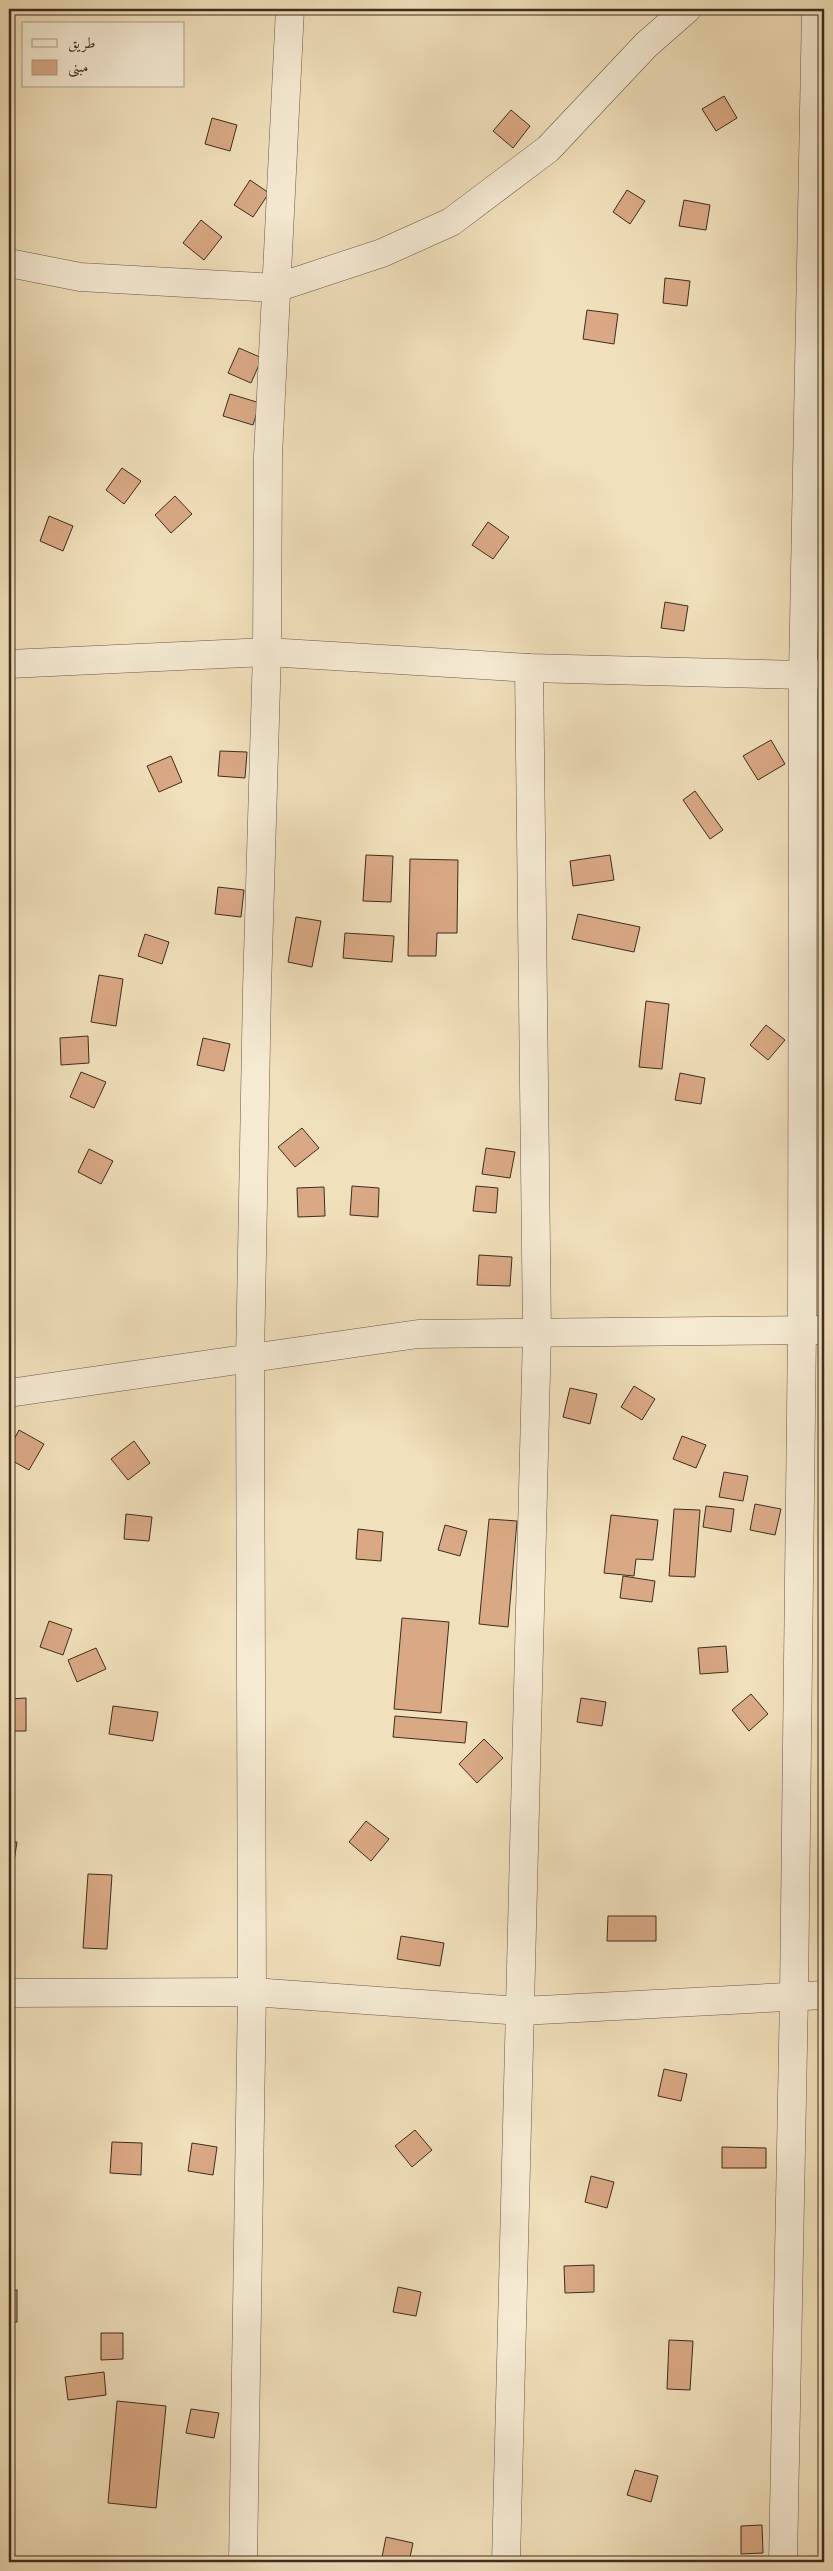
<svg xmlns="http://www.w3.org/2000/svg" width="833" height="2571" font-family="'IM FELL DW Pica',Amiri,serif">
<rect width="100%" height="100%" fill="#f0e0bb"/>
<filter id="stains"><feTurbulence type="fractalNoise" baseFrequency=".004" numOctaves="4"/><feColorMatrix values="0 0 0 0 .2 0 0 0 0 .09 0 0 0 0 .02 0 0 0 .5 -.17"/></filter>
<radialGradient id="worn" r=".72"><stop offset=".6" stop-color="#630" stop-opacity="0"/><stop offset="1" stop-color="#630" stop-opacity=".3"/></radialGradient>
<g fill="#d9a985" stroke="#3c2d20">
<path d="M 724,96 L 737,118 L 716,131 L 702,109 Z"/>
<path d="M 511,110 L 530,126 L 513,148 L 493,131 Z"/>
<path d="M 212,118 L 237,125 L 230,151 L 205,144 Z"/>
<path d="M 250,180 L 269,193 L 253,217 L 234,205 Z"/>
<path d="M 627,190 L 645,201 L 630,224 L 613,212 Z"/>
<path d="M 684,200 L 710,205 L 706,230 L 679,226 Z"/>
<path d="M 201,220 L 222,237 L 204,260 L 183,243 Z"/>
<path d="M 665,278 L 690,281 L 687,306 L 663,303 Z"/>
<path d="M 587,310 L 618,314 L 614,344 L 583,339 Z"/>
<path d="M 239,348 L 262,358 L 251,383 L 228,373 Z"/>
<path d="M 230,394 L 260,403 L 253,425 L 223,416 Z"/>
<path d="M 122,468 L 141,481 L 124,504 L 106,490 Z"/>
<path d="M 175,496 L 192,514 L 171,533 L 155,515 Z"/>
<path d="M 49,516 L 73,526 L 63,551 L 40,541 Z"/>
<path d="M 488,522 L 509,537 L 493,559 L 472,545 Z"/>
<path d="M 665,602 L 688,606 L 684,631 L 661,628 Z"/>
<path d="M 771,740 L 785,764 L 758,780 L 743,756 Z"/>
<path d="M 821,741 L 824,741 L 824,774 L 822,774 Z"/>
<path d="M 220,751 L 247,752 L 245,778 L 218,776 Z"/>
<path d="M 171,756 L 182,782 L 159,792 L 147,766 Z"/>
<path d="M 695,791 L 723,830 L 710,839 L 683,800 Z"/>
<path d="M 366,855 L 393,856 L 391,902 L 363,901 Z"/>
<path d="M 610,855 L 614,880 L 573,886 L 570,861 Z"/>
<path d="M 410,859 L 458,860 L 457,933 L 437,933 L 436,956 L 408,956 Z"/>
<path d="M 218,887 L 244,890 L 241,917 L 215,914 Z"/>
<path d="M 578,914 L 640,927 L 634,952 L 572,939 Z"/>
<path d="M 296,917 L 321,921 L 312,967 L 288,962 Z"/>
<path d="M 345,933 L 394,936 L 392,962 L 343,958 Z"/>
<path d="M 145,934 L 169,942 L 162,964 L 138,956 Z"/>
<path d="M 99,975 L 123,979 L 116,1026 L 91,1022 Z"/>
<path d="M 646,1001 L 669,1004 L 662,1069 L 639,1067 Z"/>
<path d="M 766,1025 L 785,1040 L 768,1060 L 750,1045 Z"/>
<path d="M 88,1036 L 89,1063 L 61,1065 L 60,1038 Z"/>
<path d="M 203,1038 L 230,1044 L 224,1071 L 197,1065 Z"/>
<path d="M 81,1072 L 106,1082 L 94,1108 L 70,1097 Z"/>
<path d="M 680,1073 L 705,1078 L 701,1104 L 675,1100 Z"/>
<path d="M 302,1128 L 319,1148 L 295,1167 L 278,1147 Z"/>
<path d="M 486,1148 L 515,1152 L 510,1178 L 482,1174 Z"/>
<path d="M 89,1149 L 113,1161 L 101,1184 L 78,1172 Z"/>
<path d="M 352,1186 L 379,1188 L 378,1217 L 350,1215 Z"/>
<path d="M 476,1186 L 498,1188 L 496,1213 L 473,1211 Z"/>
<path d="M 324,1187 L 325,1216 L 298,1217 L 297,1188 Z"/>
<path d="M 479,1255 L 512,1257 L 510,1286 L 477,1285 Z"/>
<path d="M 634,1386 L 655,1399 L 642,1420 L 621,1407 Z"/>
<path d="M 570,1388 L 597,1394 L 590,1424 L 563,1417 Z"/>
<path d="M 19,1430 L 44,1444 L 29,1470 L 9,1459 L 9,1449 Z"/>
<path d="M 682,1436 L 706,1445 L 696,1468 L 673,1459 Z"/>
<path d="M 134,1441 L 150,1463 L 128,1480 L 111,1459 Z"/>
<path d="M 724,1472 L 748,1476 L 743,1501 L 719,1497 Z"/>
<path d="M 755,1504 L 781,1509 L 775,1535 L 750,1530 Z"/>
<path d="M 706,1506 L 734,1509 L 731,1532 L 703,1527 Z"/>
<path d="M 674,1509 L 700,1510 L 695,1577 L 669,1576 Z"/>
<path d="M 126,1514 L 152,1517 L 149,1541 L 124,1539 Z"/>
<path d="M 611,1515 L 658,1520 L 653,1560 L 636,1559 L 634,1576 L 604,1573 Z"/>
<path d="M 489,1519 L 517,1521 L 508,1627 L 479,1624 Z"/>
<path d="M 445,1525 L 467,1531 L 460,1556 L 438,1550 Z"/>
<path d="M 358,1529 L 383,1532 L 381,1561 L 356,1559 Z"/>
<path d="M 623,1576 L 655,1581 L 652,1602 L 620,1598 Z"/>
<path d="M 402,1618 L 449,1622 L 441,1713 L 394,1709 Z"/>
<path d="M 49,1621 L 72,1629 L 63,1655 L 40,1647 Z"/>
<path d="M 726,1646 L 728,1672 L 700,1674 L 698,1648 Z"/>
<path d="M 96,1648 L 106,1669 L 77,1682 L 68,1660 Z"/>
<path d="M 751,1694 L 768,1714 L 749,1731 L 732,1710 Z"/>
<path d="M 26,1698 L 26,1731 L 9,1731 L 9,1699 Z"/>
<path d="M 581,1698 L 606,1702 L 602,1726 L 577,1722 Z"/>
<path d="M 113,1706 L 158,1712 L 153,1741 L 109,1734 Z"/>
<path d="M 395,1716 L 467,1722 L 465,1743 L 393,1737 Z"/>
<path d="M 484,1739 L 503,1758 L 477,1783 L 459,1764 Z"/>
<path d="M 366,1821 L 389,1839 L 371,1861 L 349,1842 Z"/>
<path d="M 9,1841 L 17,1842 L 13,1868 L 9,1868 Z"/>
<path d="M 88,1874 L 112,1875 L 107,1949 L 83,1948 Z"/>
<path d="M 608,1916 L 656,1916 L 656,1941 L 607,1941 Z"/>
<path d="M 401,1936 L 444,1943 L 440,1966 L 397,1959 Z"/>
<path d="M 664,2069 L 687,2074 L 681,2101 L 658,2096 Z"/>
<path d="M 415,2130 L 432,2150 L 412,2167 L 395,2146 Z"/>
<path d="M 112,2142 L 142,2143 L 141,2175 L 110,2173 Z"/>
<path d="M 192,2143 L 217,2147 L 213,2175 L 188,2171 Z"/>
<path d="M 722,2147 L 766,2148 L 766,2168 L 722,2168 Z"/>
<path d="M 591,2176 L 614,2182 L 607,2208 L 585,2202 Z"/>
<path d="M 594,2265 L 594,2292 L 565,2293 L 564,2266 Z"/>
<path d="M 398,2287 L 421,2292 L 416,2316 L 393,2312 Z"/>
<rect x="9" y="2290" width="8" height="32"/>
<path d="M 101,2333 L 123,2333 L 123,2359 L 101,2360 Z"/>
<path d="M 669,2340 L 693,2341 L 690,2390 L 667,2389 Z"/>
<path d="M 104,2372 L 106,2395 L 68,2400 L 65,2377 Z"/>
<path d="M 117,2401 L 166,2406 L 156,2508 L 108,2503 Z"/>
<path d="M 191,2409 L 219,2413 L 214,2438 L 186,2433 Z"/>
<path d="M 635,2470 L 658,2476 L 651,2502 L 627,2495 Z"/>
<path d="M 762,2525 L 763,2553 L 741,2554 L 741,2526 Z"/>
<path d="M 386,2537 L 413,2543 L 409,2562 L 381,2562 Z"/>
</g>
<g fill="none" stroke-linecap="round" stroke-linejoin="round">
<defs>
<g id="minor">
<path d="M 9,263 L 80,277 L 276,288 L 382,253 L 451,222 L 548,149 L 646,45 L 687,9"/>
<path d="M 9,664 L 267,652 L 529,668 L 803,675 L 824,673"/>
<path d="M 9,1393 L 418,1334 L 824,1330"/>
<path d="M 9,1993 L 252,1992 L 521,2011 L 824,1995"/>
<path d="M 243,2562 L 252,1992 L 250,1360 L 257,989 L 267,652 L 268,456 L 290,9"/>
<path d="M 506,2562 L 537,1333 L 529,668"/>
<path d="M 783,2562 L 794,1995 L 802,1330 L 803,675 L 816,9"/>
</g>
</defs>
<use href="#minor" stroke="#695a47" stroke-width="29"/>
<use href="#minor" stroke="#f5ebd3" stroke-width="28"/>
</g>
<rect width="833" height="2571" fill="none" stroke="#f0e0bb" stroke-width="30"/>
<rect x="10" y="10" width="813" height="2551" fill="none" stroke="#3c2d20" stroke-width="2.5"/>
<rect x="15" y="15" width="803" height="2541" fill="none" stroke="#3c2d20"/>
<rect x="22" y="22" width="162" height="65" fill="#f5ebd3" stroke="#ab9f8b"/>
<rect x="32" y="39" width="25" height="8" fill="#f5ebd3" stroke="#ab9f8b"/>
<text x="68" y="48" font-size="15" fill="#3c2d20">طريق</text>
<rect x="32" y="60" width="25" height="15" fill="#d9a985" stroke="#ab9f8b"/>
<text x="68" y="72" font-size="15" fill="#3c2d20">مبنى</text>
<rect width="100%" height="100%" filter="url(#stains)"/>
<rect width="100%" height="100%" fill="url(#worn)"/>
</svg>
